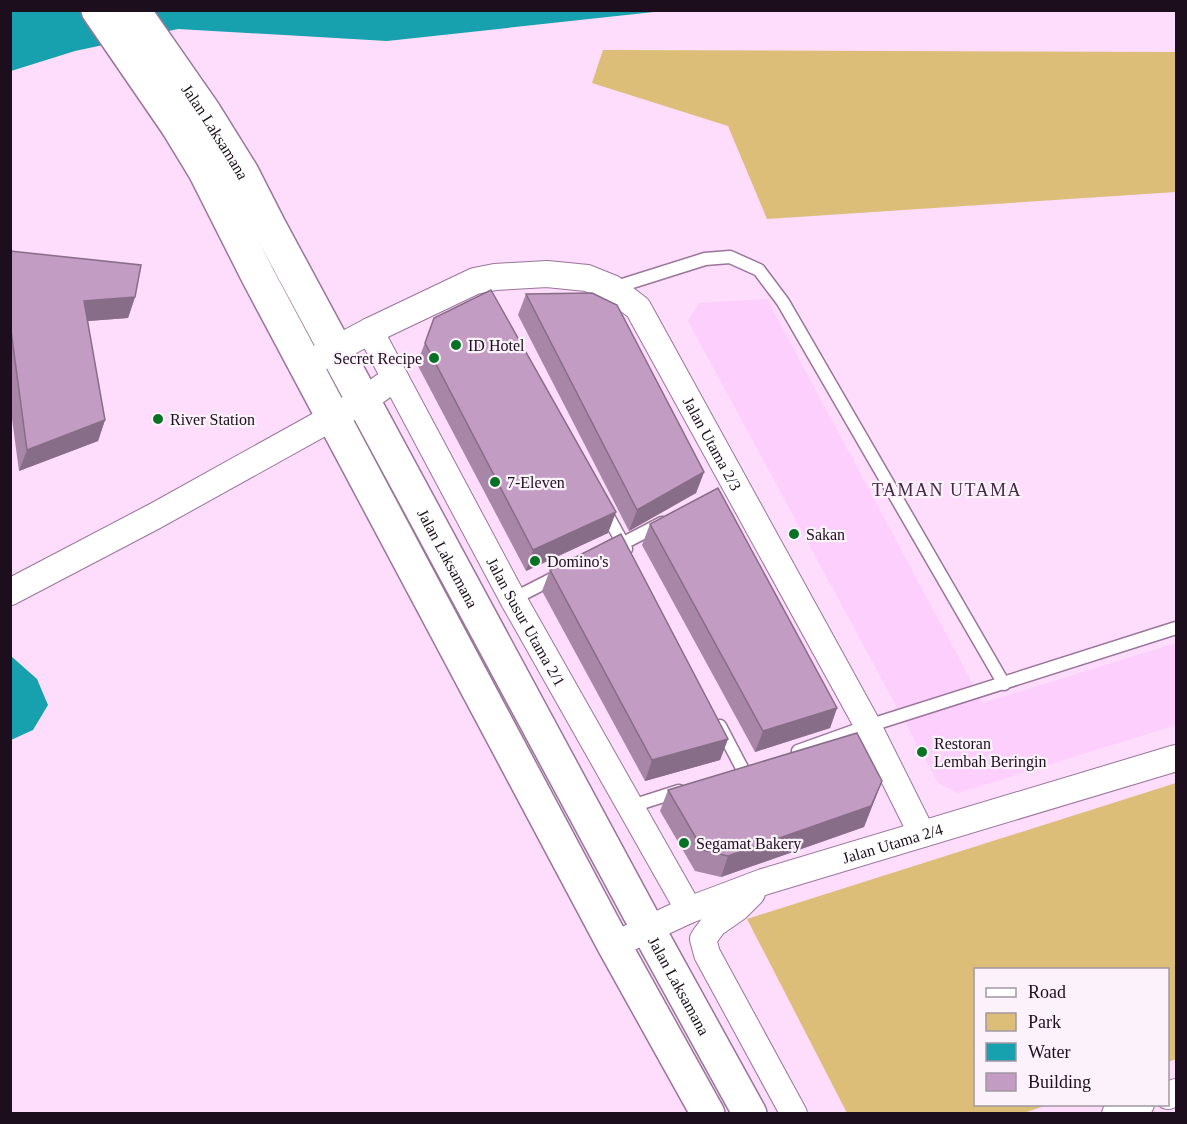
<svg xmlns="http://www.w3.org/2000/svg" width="1187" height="1124" font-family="'Times New Roman',serif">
<rect width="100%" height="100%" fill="#fddcfc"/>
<path fill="#fdcffd" d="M 767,299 L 983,703 L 1176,643 L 1176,725 L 958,793 L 938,783 L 688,321 L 699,303 Z"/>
<g fill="#dcbe79">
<path d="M 603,50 L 1176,52 L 1176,192 L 767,219 L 728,126 L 592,83 Z"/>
<path d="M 1176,783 L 1176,1059 L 1168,1062 L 1168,970 L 976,970 L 976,1104 L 1047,1105 L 1021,1114 L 847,1113 L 747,919 Z"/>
</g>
<g fill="#17a0ae">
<path d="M 11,11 L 663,11 L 387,41 L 178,29 L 75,51 L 11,71 Z"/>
<path d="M 11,656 L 37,679 L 48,705 L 33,730 L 11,740 Z"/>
</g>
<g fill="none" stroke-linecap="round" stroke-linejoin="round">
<defs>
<g id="lane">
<path d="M 613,288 L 705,259 L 730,257 L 759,270 L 783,302 L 1004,684"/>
<path d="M 604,509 L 626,549"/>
<path d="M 616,547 L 662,523"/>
<path d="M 513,599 L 558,576"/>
<path d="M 720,726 L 743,770"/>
<path d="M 798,751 L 868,726 L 1176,628"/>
<path d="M 632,806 L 679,791"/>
</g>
<g id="street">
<path id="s1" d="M 370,331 L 513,599 L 689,910"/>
<path id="s2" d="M 319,358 L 370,331 L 475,281 L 495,277 L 547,274 L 587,278 L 612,288 L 638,308 L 868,726 L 922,834"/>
<path d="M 10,592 L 155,516 L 364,400 L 395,378"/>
<path d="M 752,893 L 737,908 L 714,924 L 703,939 L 707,954 L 794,1114"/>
<path id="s3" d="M 614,945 L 689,910 L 763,882 L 1176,758"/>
<path d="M 1168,1096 L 1176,1092"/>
<path d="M 1115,1114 L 1141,1104"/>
</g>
<g id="primary">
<path d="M 98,10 L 177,125 L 205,171 L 259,278 L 614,945 L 708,1114"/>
<path id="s4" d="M 133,10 L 204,112 L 242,173 L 269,226 L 648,929 L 750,1114"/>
</g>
</defs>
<use href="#lane" stroke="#99759a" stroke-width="15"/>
<use href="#street" stroke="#99759a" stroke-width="28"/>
<use href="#primary" stroke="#99759a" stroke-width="36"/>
<use href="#lane" stroke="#fff" stroke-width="12"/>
<use href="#street" stroke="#fff" stroke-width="26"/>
<use href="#primary" stroke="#fff" stroke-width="33"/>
</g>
<g fill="#a786a7">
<path d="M 10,251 L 135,297 L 128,318 L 87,321 L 105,420 L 98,441 L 19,471 L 10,404 Z"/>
<path d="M 526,294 L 704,472 L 696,493 L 629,531 L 518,315 Z"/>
<path d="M 434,318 L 616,512 L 608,533 L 526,571 L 417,364 Z"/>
<path d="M 650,524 L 837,708 L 830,728 L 755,752 L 642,545 Z"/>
<path d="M 550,570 L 728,739 L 720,760 L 645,781 L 542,591 Z"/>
<path d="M 882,781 L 864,827 L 721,877 L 695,871 L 660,811 L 668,790 Z"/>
</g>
<g fill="#886d88">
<path d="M 135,297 L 128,318 L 76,322 L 84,301 Z"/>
<path d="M 105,420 L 98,441 L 19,471 L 27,450 Z"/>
<path d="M 704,472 L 696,493 L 629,531 L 637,510 Z"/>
<path d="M 616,512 L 608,533 L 526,571 L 533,550 Z"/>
<path d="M 837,708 L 830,728 L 755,752 L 763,731 Z"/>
<path d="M 728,739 L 720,760 L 645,781 L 652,760 Z"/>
<path d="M 882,781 L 864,827 L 721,877 L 728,856 Z"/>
</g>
<g fill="#c29cc2" stroke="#886d88" stroke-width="1.5">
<path d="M 10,251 L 141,265 L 135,297 L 84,301 L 105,420 L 27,450 L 10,323 Z"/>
<path d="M 491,290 L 616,512 L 533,550 L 425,343 L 434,318 Z"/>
<path d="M 592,293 L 617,305 L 704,472 L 637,510 L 526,294 Z"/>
<path d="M 718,488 L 837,708 L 763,731 L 650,524 Z"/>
<path d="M 621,534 L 728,739 L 652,760 L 550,570 Z"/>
<path d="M 857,733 L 882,781 L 871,806 L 728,856 L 703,850 L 668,790 Z"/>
</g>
<g fill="#057224" stroke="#fbf2fb" stroke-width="2">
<circle cx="456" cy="345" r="6"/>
<circle cx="434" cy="358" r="6"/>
<circle cx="158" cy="419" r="6"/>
<circle cx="495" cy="482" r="6"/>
<circle cx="794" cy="534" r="6"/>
<circle cx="535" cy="561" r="6"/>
<circle cx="922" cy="752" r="6"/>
<circle cx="684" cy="843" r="6"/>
</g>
<g text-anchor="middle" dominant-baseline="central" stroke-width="4.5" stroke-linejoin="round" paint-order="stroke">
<g font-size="16" fill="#1c0e1c" stroke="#fbf2fb">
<text stroke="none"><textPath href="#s4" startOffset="147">Jalan Laksamana</textPath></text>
<text stroke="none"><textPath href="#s2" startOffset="501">Jalan Utama 2/3</textPath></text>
<text stroke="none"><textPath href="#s4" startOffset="633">Jalan Laksamana</textPath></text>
<text stroke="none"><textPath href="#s1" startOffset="330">Jalan Susur Utama 2/1</textPath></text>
<text stroke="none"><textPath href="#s3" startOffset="297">Jalan Utama 2/4</textPath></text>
<text stroke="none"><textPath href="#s4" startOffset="1119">Jalan Laksamana</textPath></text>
</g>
<g font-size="16" fill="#1c0e1c" stroke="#fbf2fb" text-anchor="start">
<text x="468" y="345">ID Hotel</text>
<text x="422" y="358" text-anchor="end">Secret Recipe</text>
<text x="170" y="419">River Station</text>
<text x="507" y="482">7-Eleven</text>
<text x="806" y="534">Sakan</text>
<text x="547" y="561">Domino's</text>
<text x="934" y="743">Restoran<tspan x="934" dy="18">Lembah Beringin</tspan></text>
<text x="696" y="843">Segamat Bakery</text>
</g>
<g font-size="18" letter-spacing="1.5" fill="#452646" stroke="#fbf2fb">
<text x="947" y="490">TAMAN UTAMA</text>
</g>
</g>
<rect width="1187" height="1124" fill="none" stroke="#1c0e1c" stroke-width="24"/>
<rect x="974" y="968" width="195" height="138" fill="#fbf2fb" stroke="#a297a2" stroke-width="1.5"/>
<rect x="986" y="988" width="30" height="9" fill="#ffffff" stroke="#a297a2" stroke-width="1.5"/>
<text x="1028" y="998" font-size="18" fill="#1c0e1c">Road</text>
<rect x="986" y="1013" width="30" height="18" fill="#dcbe79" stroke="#a297a2" stroke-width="1.5"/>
<text x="1028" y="1028" font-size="18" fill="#1c0e1c">Park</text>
<rect x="986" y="1043" width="30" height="18" fill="#17a0ae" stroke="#a297a2" stroke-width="1.5"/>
<text x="1028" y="1058" font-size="18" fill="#1c0e1c">Water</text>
<rect x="986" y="1073" width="30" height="18" fill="#c29cc2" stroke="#a297a2" stroke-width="1.5"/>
<text x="1028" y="1088" font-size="18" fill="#1c0e1c">Building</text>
</svg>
